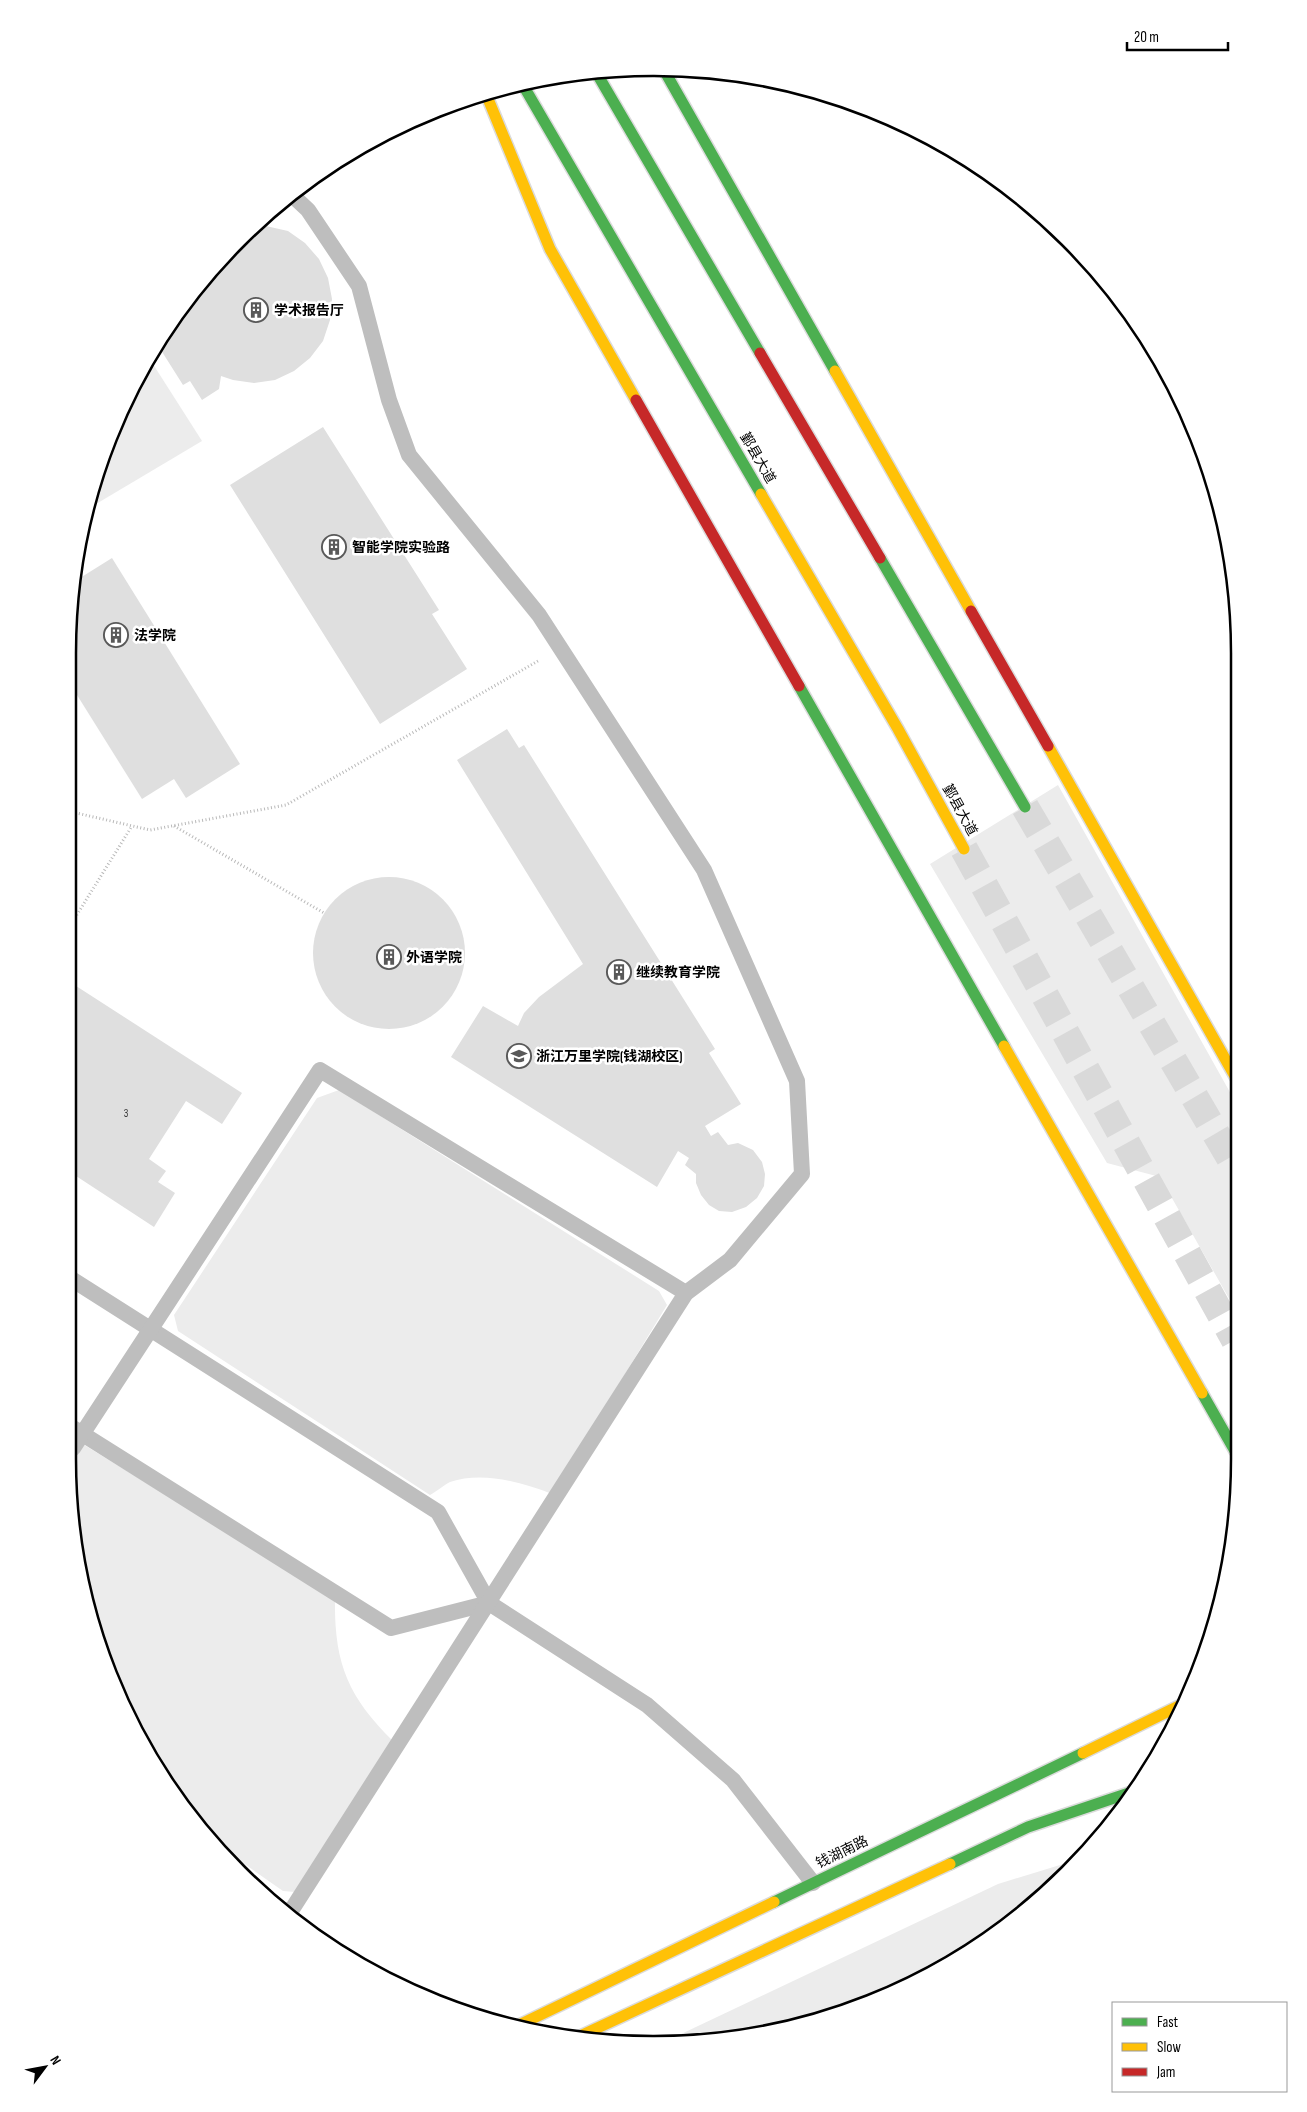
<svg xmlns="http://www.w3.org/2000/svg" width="1307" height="2112" font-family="'Sofia Sans Condensed','Noto Sans SC',sans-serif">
<rect width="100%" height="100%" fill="#fff"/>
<g fill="#ececec">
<path d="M 151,361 L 202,441 L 91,507 L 112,430 Z"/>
<path d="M 1058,785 L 1236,1103 L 1235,1309 L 1160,1177 L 1107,1163 L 930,864 Z"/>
<path d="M 339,1090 L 659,1291 L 667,1305 L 552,1494 C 522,1482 482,1471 450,1482 C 444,1485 437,1491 430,1495 L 178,1331 L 174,1315 L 317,1098 Z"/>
<path d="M 81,1443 L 335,1598 C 334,1662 347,1696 393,1741 L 295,1892 L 283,1891 L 223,1849 L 188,1815 L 128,1718 L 99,1647 L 73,1535 L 73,1457 Z"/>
<path d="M 1073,1861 L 1010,1924 L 913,1984 L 842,2013 L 730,2039 L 660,2044 L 998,1884 Z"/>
</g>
<g fill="#dfdfdf">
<path d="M 257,224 L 288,231 L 305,243 L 319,259 L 328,278 L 332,299 L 330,320 L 323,341 L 310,358 L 294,371 L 275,380 L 254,383 L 233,380 L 221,376 L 219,389 L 202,400 L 190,381 L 183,385 L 159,347 L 188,297 Z"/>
<path d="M 323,427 L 439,610 L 432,614 L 467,669 L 380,724 L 230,485 Z"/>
<path d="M 112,558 L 240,764 L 186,798 L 174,779 L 142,799 L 72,687 L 72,583 Z"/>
<path d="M 507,729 L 519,748 L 524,745 L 715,1049 L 709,1053 L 741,1104 L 705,1126 L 711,1136 L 718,1132 L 728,1145 L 738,1143 L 753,1150 L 762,1162 L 765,1174 L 764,1186 L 757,1198 L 746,1207 L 732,1212 L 719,1211 L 709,1205 L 701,1195 L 696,1183 L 696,1174 L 685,1165 L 689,1158 L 678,1151 L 657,1187 L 451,1057 L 483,1006 L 518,1026 L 524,1013 L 539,997 L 583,964 L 457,760 Z"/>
<circle cx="389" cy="953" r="76"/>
<path d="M 73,984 L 242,1093 L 222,1124 L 186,1101 L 149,1159 L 166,1171 L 158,1182 L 175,1193 L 154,1227 L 73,1174 Z"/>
</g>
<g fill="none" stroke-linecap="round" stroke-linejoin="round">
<g stroke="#d9d9d9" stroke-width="28" stroke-dasharray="28 14" stroke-linecap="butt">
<path d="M 1025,807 L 1236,1168"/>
<path d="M 964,849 L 1235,1340"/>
</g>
<defs>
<g id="fast">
<path d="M 664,70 L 835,371"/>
<path d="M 596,72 L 760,353"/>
<path d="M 523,85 L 761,494"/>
<path d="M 880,558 L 1025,807"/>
<path d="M 799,686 L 1004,1046"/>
<path d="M 1202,1393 L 1235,1451"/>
<path d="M 950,1864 L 1028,1827 L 1132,1792"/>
<path d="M 774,1902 L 1083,1753"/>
</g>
<g id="slow">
<path d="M 486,94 L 550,249 L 636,400"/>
<path d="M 835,371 L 971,611"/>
<path d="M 761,494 L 898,729 L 964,849"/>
<path d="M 1048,746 L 1236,1078"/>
<path d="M 1004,1046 L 1202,1393"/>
<path d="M 1083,1753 L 1183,1704"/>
<path d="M 515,2027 L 774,1902"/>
<path d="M 578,2037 L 950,1864"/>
</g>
<g id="jam">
<path d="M 760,353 L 880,558"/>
<path d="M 636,400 L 799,686"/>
<path d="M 971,611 L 1048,746"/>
</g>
</defs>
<use href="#fast" stroke="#dbdbdb" stroke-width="14"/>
<use href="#slow" stroke="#dbdbdb" stroke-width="14"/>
<use href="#jam" stroke="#dbdbdb" stroke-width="14"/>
<g stroke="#b9b9b9" stroke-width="3" stroke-dasharray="1 2.5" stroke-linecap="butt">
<path d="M 72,812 L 150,830 L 286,805 L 538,661"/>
<path d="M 174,826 L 324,913"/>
<path d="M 73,921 L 132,826"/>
<path d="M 913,1979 L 915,1982"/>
</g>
<g stroke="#bebebe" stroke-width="16">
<path d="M 73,1280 L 438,1512 L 489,1603 L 391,1628 L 73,1428"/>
<path d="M 73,1448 L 320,1070 L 686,1293"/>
<path d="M 489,1603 L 647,1705 L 733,1780 L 813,1883"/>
<path d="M 284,1910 L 289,1914 L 686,1293 L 730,1260 L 802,1174 L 797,1081 L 704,870 L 539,615 L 409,455 L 389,400 L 359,286 L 308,210 L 292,195"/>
</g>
<use href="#fast" stroke="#4caf50" stroke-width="11"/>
<use href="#slow" stroke="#ffc107" stroke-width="11"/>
<use href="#jam" stroke="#c62828" stroke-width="11"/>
</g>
<defs>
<symbol id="building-ring" viewBox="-11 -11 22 22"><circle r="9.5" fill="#fff" stroke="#595959" stroke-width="1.5"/><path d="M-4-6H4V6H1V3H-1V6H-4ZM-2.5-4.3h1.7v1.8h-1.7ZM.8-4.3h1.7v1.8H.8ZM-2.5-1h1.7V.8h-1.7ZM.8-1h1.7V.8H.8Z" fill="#595959"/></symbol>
<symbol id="university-ring" viewBox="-11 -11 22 22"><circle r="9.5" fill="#fff" stroke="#595959" stroke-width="1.5"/><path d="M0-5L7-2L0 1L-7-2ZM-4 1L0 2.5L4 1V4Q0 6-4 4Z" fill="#595959"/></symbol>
</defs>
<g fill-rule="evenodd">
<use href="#building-ring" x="242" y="296" width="28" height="28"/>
<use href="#building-ring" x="320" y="533" width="28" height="28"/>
<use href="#building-ring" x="102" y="621" width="28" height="28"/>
<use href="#building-ring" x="375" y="943" width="28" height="28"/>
<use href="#building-ring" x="605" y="958" width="28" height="28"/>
<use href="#university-ring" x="505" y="1042" width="28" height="28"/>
</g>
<g text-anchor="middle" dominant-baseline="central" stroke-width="5" stroke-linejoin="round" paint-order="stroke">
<g font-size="11" fill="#383838">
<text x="126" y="1113">3</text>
</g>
<g font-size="14" font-weight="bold" fill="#000" stroke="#fff" text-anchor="start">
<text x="274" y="310">学术报告厅</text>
<text x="352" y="547">智能学院实验路</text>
<text x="134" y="635">法学院</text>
<text x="406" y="957">外语学院</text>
<text x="636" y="972">继续教育学院</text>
<text x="536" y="1056">浙江万里学院(钱湖校区)</text>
</g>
<g font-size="14" fill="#000" stroke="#fff">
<text transform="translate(758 458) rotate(60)">鄞县大道</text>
<text transform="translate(960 810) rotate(61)">鄞县大道</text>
<text transform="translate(842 1852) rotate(-26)">钱湖南路</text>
</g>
</g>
<path d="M0 0H1307V2112H0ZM653 76H654A577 577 0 0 1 1231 653V1459A577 577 0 0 1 654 2036H653A577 577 0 0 1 76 1459V653A577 577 0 0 1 653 76Z" fill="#fff" fill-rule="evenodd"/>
<path fill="none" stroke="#000" stroke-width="2.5" d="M653 76H654A577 577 0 0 1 1231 653V1459A577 577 0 0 1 654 2036H653A577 577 0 0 1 76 1459V653A577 577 0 0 1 653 76Z"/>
<rect x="1112" y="2002" width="175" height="90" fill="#ffffff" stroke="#999999"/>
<rect x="1122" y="2018" width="25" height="8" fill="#4caf50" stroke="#999999"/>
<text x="1157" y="2027" font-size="15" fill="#000000">Fast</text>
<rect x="1122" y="2043" width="25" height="8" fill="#ffc107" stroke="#999999"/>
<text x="1157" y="2052" font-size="15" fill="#000000">Slow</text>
<rect x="1122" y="2068" width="25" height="8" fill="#c62828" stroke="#999999"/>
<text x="1157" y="2077" font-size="15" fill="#000000">Jam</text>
<g transform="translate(45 2067) rotate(58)" stroke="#ffffff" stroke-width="4" paint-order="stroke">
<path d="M0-4L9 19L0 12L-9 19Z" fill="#000000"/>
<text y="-8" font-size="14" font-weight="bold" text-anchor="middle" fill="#000000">N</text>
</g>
<path d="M1127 42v8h101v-8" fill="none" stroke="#000000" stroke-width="2.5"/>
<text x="1134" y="42" font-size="15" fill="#000000" stroke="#ffffff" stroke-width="4" paint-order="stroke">20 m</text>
</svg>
